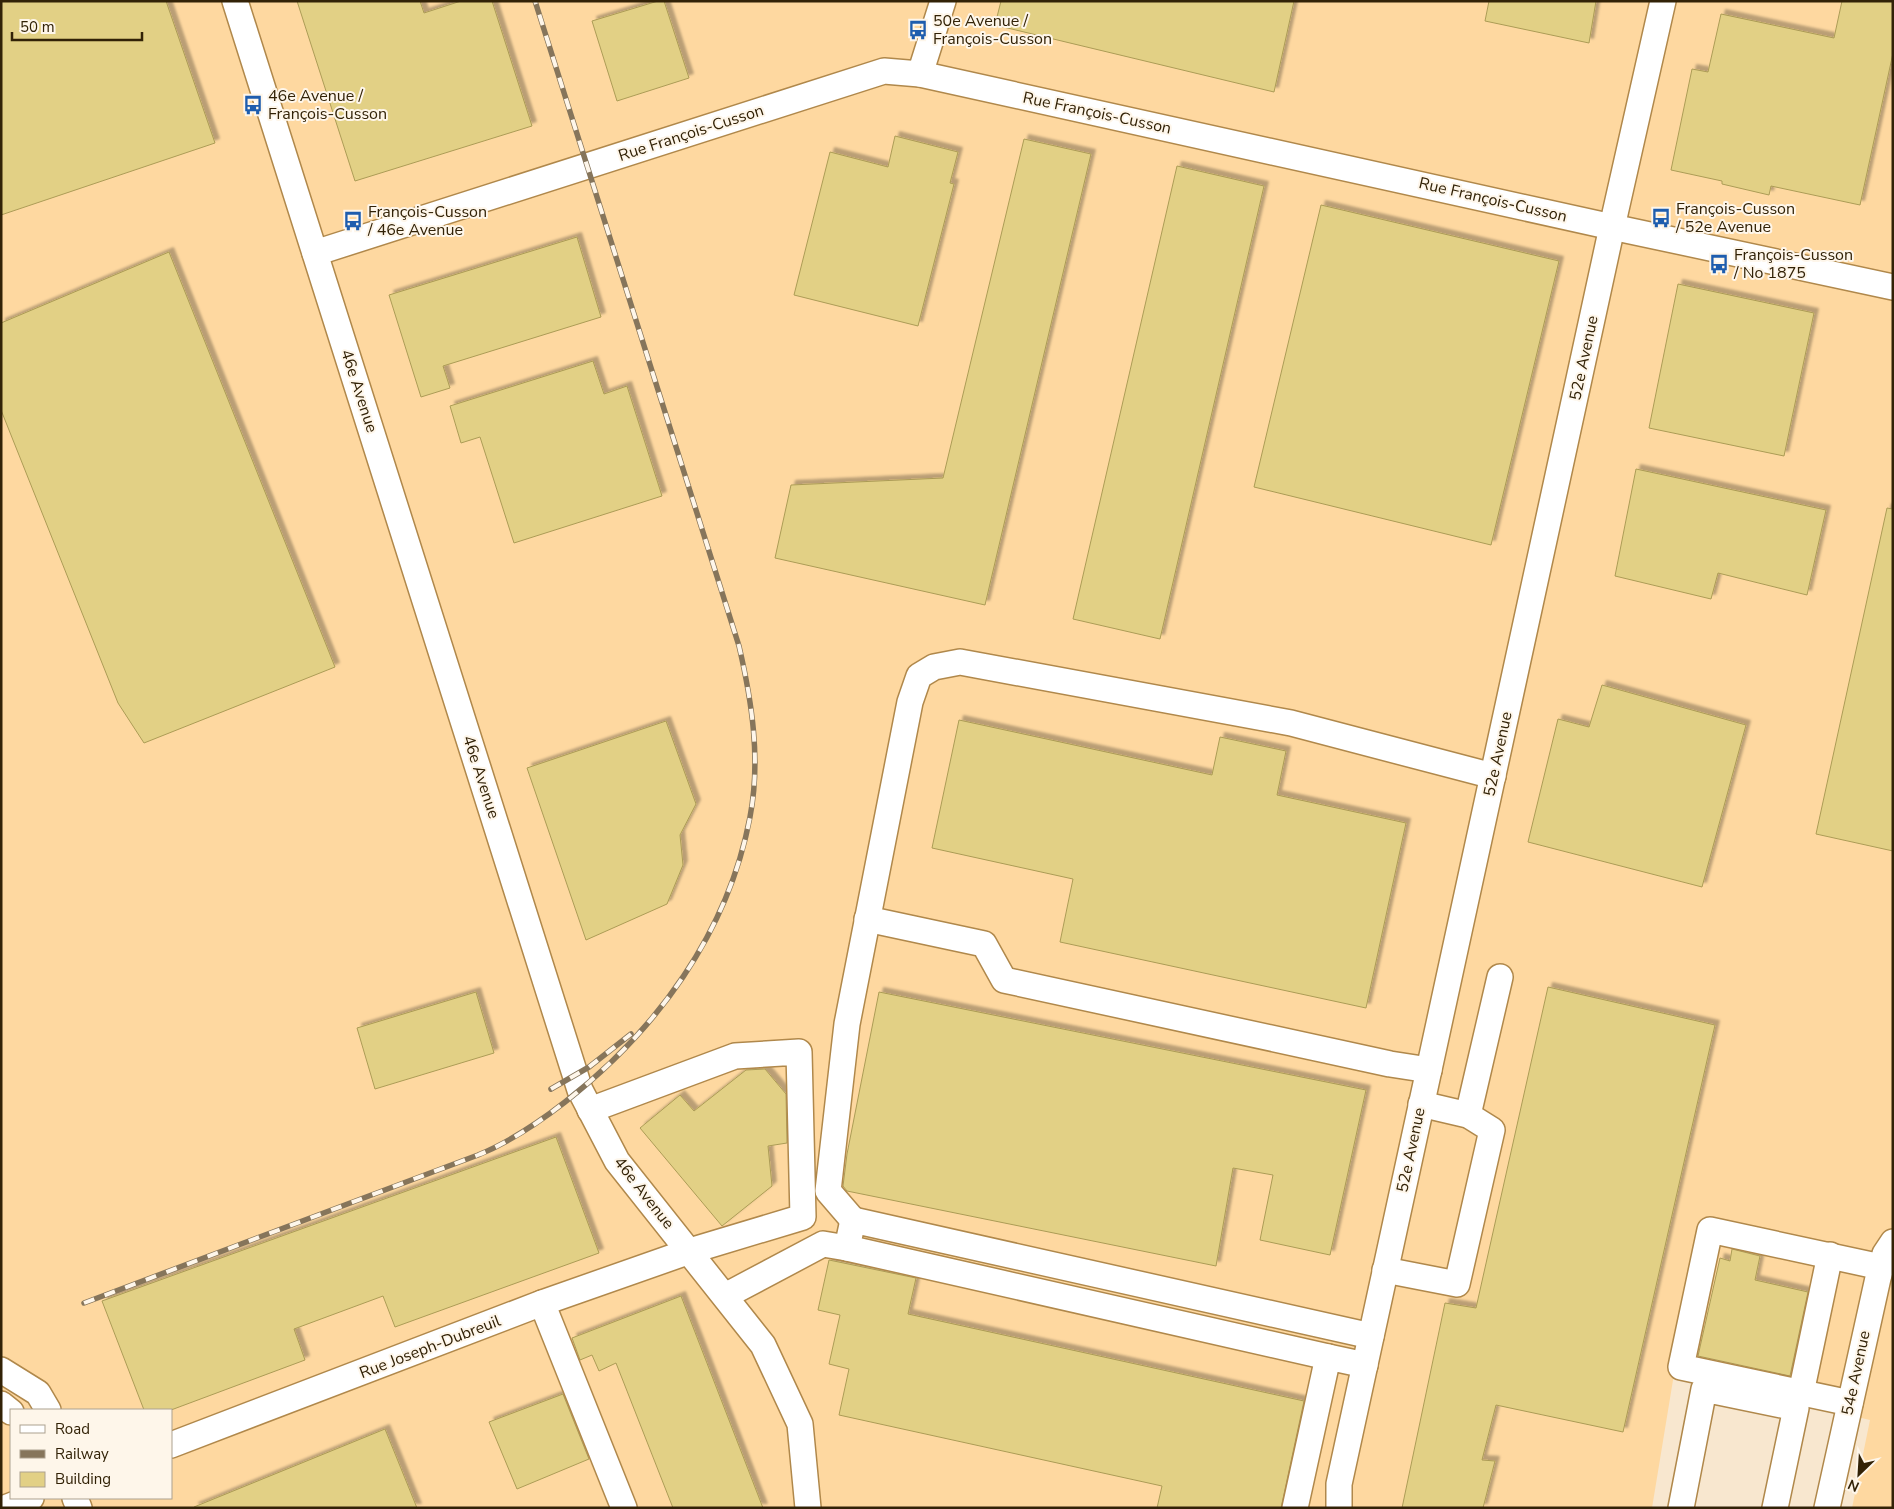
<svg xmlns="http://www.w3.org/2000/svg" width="1894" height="1509" font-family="'Nunito Sans',sans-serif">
<defs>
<filter id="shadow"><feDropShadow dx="4.5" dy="-4.5" stdDeviation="1" flood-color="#0004"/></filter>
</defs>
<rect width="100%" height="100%" fill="#f8e7cf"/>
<path fill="#fed8a0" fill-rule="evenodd" d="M 1,1 L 1893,1 L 1893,1508 L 1852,1508 L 1870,1420 L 1674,1374 L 1652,1508 L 1,1508 ZM 11,1410 L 171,1410 L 171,1498 L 11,1498 Z"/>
<g fill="#e2d085" stroke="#ac9c56" filter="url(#shadow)">
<path d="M 1,1 L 166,1 L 215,143 L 1,215 Z"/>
<path d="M 297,1 L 420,1 L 424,13 L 461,1 L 492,1 L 532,126 L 355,181 Z"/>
<path d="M 658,1 L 664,1 L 689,78 L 617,101 L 592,21 Z"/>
<path d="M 1001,1 L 1294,1 L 1274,92 L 995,25 Z"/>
<path d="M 1489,1 L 1596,1 L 1589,43 L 1485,21 Z"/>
<path d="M 1842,1 L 1893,1 L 1893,53 L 1860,205 L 1771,186 L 1769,195 L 1722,184 L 1722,181 L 1671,170 L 1692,69 L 1708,72 L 1721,14 L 1834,38 Z"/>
<path d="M 895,136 L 958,152 L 950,183 L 954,184 L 918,326 L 794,295 L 830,152 L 888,167 Z"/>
<path d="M 1024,139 L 1091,154 L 985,605 L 775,558 L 791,485 L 943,478 Z"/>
<path d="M 1177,166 L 1264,186 L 1160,639 L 1073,619 Z"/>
<path d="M 1321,205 L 1559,261 L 1491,545 L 1254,487 Z"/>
<path d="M 577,237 L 601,317 L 443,366 L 450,388 L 421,397 L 389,295 Z"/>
<path d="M 169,252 L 335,667 L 144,743 L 118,703 L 1,410 L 1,323 Z"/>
<path d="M 1678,284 L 1814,313 L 1784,456 L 1649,428 Z"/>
<path d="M 593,361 L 604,394 L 627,386 L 662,496 L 514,543 L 480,437 L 461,443 L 450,406 Z"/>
<path d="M 1636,469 L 1826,510 L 1807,595 L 1718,573 L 1711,599 L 1615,576 Z"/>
<path d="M 1887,508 L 1893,509 L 1893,851 L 1816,834 Z"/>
<path d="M 1602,685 L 1746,725 L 1702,887 L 1528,842 L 1558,719 L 1589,727 Z"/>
<path d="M 959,720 L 1212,775 L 1220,737 L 1286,751 L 1277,795 L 1406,823 L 1366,1008 L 1060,942 L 1073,879 L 932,848 Z"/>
<path d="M 666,721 L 696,804 L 680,835 L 683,865 L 667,904 L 586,940 L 527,768 Z"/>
<path d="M 1548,987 L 1715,1025 L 1623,1432 L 1496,1405 L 1482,1460 L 1495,1461 L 1483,1508 L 1402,1508 L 1445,1303 L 1476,1308 Z"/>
<path d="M 476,992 L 494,1053 L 375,1089 L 357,1028 Z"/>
<path d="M 879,992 L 1366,1090 L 1330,1255 L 1260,1240 L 1273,1175 L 1233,1168 L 1216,1266 L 847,1191 L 843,1186 L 847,1154 Z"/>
<path d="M 765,1069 L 786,1094 L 787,1143 L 768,1146 L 772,1186 L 722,1226 L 640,1128 L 680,1095 L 694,1111 L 746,1070 Z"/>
<path d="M 556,1137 L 599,1253 L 395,1327 L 383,1296 L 294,1329 L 305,1360 L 171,1410 L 144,1410 L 102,1301 Z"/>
<path d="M 1732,1249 L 1760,1256 L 1755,1280 L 1808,1292 L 1790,1376 L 1698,1356 L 1720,1258 L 1730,1261 Z"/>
<path d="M 829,1260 L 916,1278 L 908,1314 L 1304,1401 L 1281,1508 L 1157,1508 L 1162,1486 L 839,1415 L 849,1369 L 829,1364 L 840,1315 L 818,1310 Z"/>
<path d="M 681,1296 L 763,1508 L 673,1508 L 616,1363 L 599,1371 L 592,1355 L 580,1360 L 572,1338 Z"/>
<path d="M 563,1394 L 589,1459 L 517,1489 L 489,1422 Z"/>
<path d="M 385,1429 L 417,1508 L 194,1508 L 194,1507 Z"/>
</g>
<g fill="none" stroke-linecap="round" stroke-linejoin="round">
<defs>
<g id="minor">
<path d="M 235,1 L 580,1090 L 617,1161 L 763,1345 L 800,1424 L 808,1508"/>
<path d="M 920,74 L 943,1"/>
<path d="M 315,253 L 884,71 L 920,74 L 1612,227 L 1893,287"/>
<path d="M 867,919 L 984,944 L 1004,980 L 1390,1064 L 1429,1070"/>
<path d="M 1468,1115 L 1500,977"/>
<path d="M 853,1220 L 828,1191 L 847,1024 L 910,702 L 919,676 L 934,667 L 960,662 L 1291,723 L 1493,776"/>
<path d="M 1385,1270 L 1457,1284 L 1492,1130 L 1468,1115 L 1421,1104"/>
<path d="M 725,1296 L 823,1244 L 847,1248"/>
<path d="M 542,1303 L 624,1508"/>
<path d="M 1328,1357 L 847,1248 L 853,1220 L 1371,1336"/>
<path d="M 1,1370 L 38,1393 L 48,1410"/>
<path d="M 1801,1393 L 1830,1255"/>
<path d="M 1850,1403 L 1681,1367 L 1710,1230 L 1881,1267"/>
<path d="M 1,1404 L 11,1412"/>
<path d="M 171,1445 L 542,1303 L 690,1251 L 803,1217 L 799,1052 L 735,1056 L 590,1110"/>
<path d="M 75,1498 L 79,1508"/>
<path d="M 5,1508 L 31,1498"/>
<path d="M 1295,1508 L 1328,1357 L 1365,1365"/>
<path d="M 1339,1508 L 1339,1484 L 1612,227 L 1663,1"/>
<path d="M 1681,1508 L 1704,1389 L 1796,1408 L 1775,1508"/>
<path d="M 1827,1508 L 1878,1278 L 1885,1254 L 1893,1242"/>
</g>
</defs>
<use href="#minor" stroke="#b0884b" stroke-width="28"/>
<use href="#minor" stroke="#fff" stroke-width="25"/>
<defs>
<g id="rail">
<path d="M 551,1089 L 589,1067 L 631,1034"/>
<path d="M 84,1303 L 478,1155 C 510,1142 538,1123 565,1102 C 656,1031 728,933 750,817 C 761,760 752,702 739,646 L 535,1"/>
</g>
</defs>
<use href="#rail" stroke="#86755b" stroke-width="5.5"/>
<use href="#rail" stroke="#fef6ea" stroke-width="4" stroke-dasharray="11" stroke-linecap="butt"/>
</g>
<defs>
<symbol id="bus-bare" viewBox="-9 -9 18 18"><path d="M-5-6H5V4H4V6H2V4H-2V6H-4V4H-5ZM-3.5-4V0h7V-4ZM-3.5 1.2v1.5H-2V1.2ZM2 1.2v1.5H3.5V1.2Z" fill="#1e5dae" stroke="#fef6ea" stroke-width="2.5" paint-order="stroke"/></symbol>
</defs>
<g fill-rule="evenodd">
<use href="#bus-bare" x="904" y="16" width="28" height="28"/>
<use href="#bus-bare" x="239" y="91" width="28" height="28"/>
<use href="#bus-bare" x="1647" y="204" width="28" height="28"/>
<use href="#bus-bare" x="339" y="207" width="28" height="28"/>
<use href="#bus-bare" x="1705" y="250" width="28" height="28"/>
</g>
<g text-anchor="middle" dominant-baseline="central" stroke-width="4" stroke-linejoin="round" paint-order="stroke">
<g font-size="16" fill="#322207" stroke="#fef6ea" text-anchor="start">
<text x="933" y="21">50e Avenue /<tspan x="933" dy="18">François-Cusson</tspan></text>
<text x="268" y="96">46e Avenue /<tspan x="268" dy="18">François-Cusson</tspan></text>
<text x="1676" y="209">François-Cusson<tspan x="1676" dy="18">/ 52e Avenue</tspan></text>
<text x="368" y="212">François-Cusson<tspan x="368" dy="18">/ 46e Avenue</tspan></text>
<text x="1734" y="255">François-Cusson<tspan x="1734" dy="18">/ No 1875</tspan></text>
</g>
<g font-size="16" fill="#322207" stroke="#fef6ea">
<text transform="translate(1097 113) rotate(12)">Rue François-Cusson</text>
<text transform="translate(691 133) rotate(-18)">Rue François-Cusson</text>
<text transform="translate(1493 200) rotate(13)">Rue François-Cusson</text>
<text transform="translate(1584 358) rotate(-78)">52e Avenue</text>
<text transform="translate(359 391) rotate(72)">46e Avenue</text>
<text transform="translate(1498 754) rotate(-78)">52e Avenue</text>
<text transform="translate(481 777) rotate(72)">46e Avenue</text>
<text transform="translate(1411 1150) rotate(-78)">52e Avenue</text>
<text transform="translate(644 1193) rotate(52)">46e Avenue</text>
<text transform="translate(430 1347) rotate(-21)">Rue Joseph-Dubreuil</text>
<text transform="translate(1856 1373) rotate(-78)">54e Avenue</text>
</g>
</g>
<rect width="1894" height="1509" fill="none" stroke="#322207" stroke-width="5"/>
<rect x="10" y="1409" width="162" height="90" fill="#fef6ea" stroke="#aca18f"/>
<rect x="20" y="1425" width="25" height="8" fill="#ffffff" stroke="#aca18f"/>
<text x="55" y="1434" font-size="15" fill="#322207">Road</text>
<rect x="20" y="1450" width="25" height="8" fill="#86755b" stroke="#aca18f"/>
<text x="55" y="1459" font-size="15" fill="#322207">Railway</text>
<rect x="20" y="1472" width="25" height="15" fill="#e2d085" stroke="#aca18f"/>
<text x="55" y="1484" font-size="15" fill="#322207">Building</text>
<g transform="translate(1859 1474) rotate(205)" stroke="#fef6ea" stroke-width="4" paint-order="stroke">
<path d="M0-4L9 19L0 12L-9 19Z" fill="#322207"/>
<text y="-8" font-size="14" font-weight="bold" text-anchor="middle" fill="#322207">N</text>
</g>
<path d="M12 32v8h130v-8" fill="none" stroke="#322207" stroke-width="2.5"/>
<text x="20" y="32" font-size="15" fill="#322207" stroke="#fef6ea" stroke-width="4" paint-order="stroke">50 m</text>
</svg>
